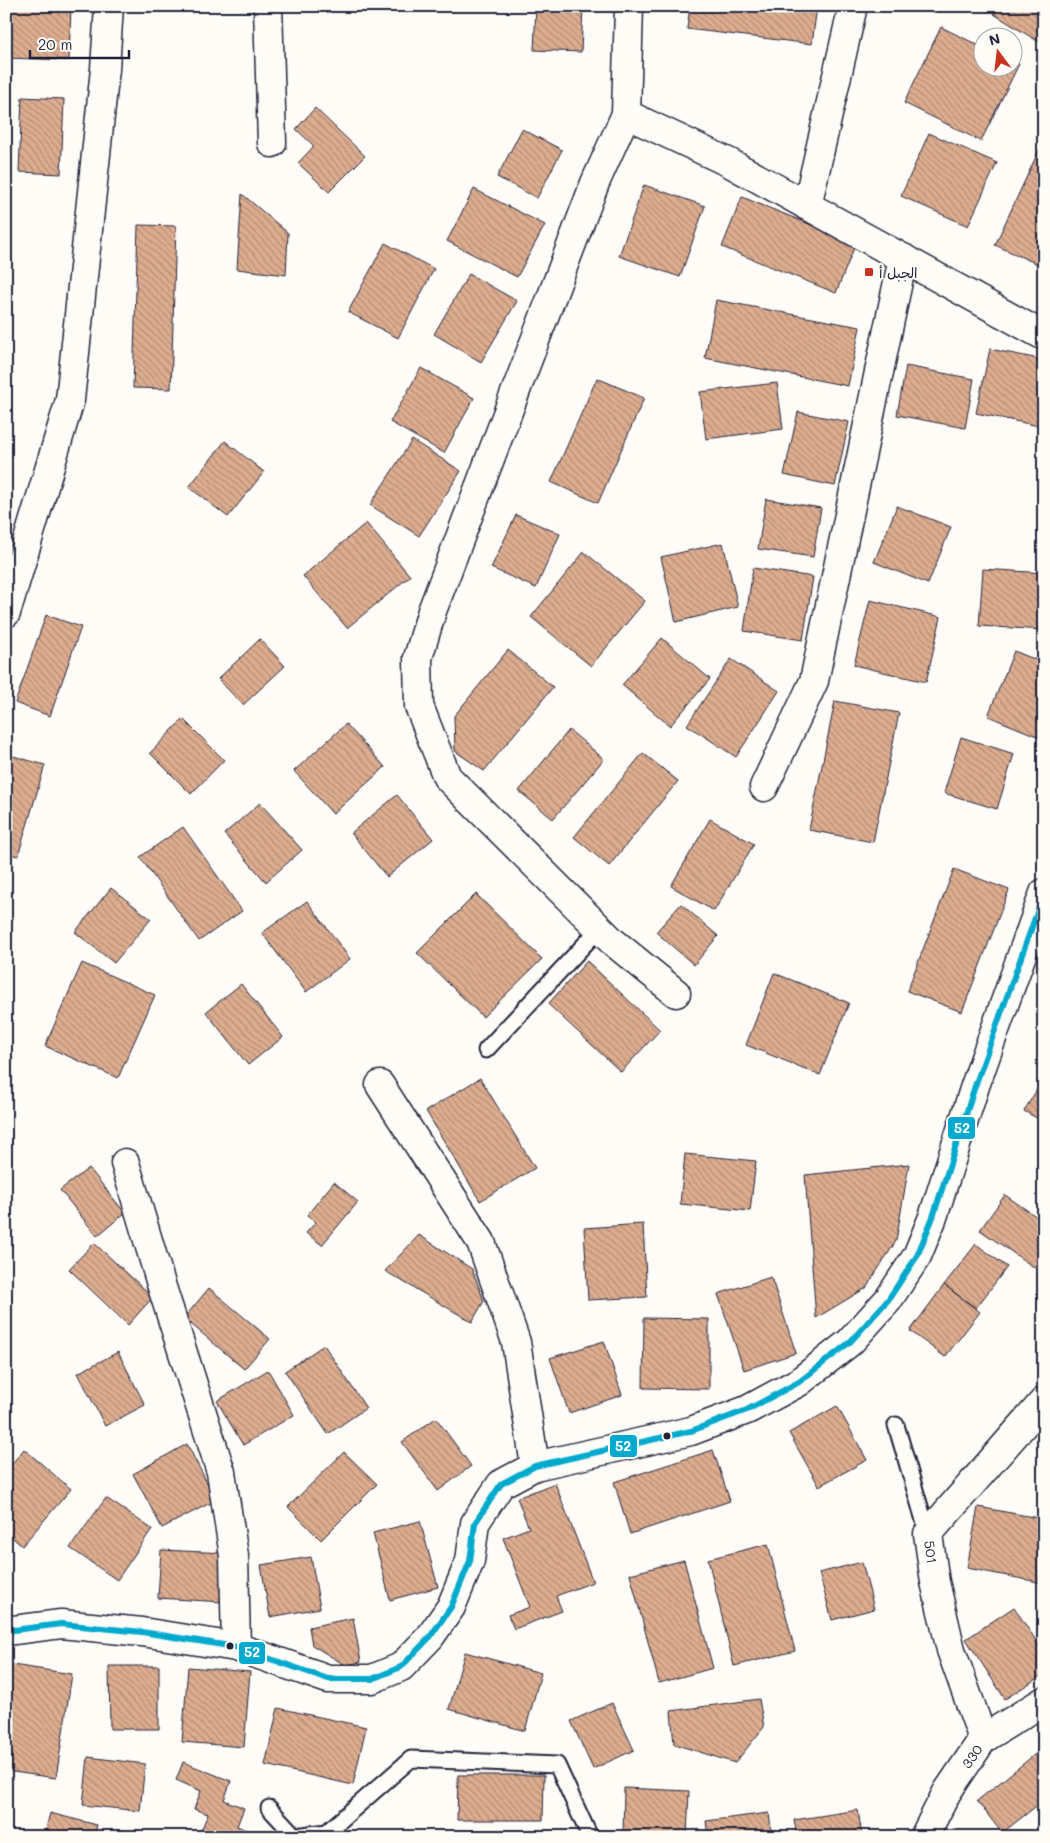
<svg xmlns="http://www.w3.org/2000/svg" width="1050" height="1843" font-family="Mali,'Playpen Sans Arabic',sans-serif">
<defs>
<pattern id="building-back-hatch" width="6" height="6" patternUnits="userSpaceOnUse" patternTransform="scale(1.25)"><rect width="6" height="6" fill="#ddad8f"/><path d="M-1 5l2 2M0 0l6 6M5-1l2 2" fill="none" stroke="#b38c76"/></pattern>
</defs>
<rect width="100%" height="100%" fill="#fdfcf7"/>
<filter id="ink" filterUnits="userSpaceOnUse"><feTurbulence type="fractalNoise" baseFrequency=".02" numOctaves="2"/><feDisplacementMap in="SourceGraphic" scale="10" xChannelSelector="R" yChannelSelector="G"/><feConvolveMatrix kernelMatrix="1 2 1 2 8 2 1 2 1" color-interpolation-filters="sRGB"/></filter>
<g filter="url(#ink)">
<g fill="url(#building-back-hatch)" stroke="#22223b">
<path d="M 6,6 L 71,6 L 69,60 L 6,58 Z"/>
<path d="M 536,6 L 583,6 L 581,52 L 534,50 Z"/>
<path d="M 690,6 L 817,6 L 812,44 L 687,29 Z"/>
<path d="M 999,6 L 1044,6 L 1044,35 L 1039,42 L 994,14 Z"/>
<path d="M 941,27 L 982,47 L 982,68 L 1012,68 L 1012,61 L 1019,64 L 981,141 L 904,103 Z"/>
<path d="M 22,97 L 64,99 L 61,174 L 19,172 Z"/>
<path d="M 315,108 L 365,156 L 329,192 L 298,163 L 314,146 L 296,129 Z"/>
<path d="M 522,129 L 562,150 L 537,198 L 497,177 Z"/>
<path d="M 929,133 L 997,163 L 968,226 L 901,196 Z"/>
<path d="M 1040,148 L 1044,150 L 1044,267 L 995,245 Z"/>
<path d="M 644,185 L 705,206 L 680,277 L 619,256 Z"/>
<path d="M 474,189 L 545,225 L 517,277 L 447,241 Z"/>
<path d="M 242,194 L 288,233 L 286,275 L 237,269 Z"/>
<path d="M 742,197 L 856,243 L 836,293 L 722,247 Z"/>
<path d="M 138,225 L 176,226 L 171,389 L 133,388 Z"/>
<path d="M 385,243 L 434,269 L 398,338 L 348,312 Z"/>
<path d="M 469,274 L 517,301 L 481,362 L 434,334 Z"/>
<path d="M 716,300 L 860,327 L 848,386 L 705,358 Z"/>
<path d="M 990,349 L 1044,360 L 1044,427 L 976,413 Z"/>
<path d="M 906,366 L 974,379 L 965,428 L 897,415 Z"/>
<path d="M 421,368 L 474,398 L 444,453 L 390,422 Z"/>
<path d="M 597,378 L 644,398 L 598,503 L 551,482 Z"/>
<path d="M 777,383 L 783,429 L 706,439 L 700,392 Z"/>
<path d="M 798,412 L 849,422 L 835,486 L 784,475 Z"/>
<path d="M 412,440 L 461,471 L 419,536 L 370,505 Z"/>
<path d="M 225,441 L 264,472 L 228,517 L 189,487 Z"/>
<path d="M 766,499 L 821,508 L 813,557 L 758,549 Z"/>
<path d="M 897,506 L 951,527 L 928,584 L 874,562 Z"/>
<path d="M 516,515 L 560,534 L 536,588 L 491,568 Z"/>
<path d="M 366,523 L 410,576 L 347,628 L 303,576 Z"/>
<path d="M 723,543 L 738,607 L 676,622 L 661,557 Z"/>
<path d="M 584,552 L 645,601 L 591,666 L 531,617 Z"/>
<path d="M 753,568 L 813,577 L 803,640 L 744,631 Z"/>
<path d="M 983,569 L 1044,573 L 1044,630 L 979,626 Z"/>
<path d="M 870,600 L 941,617 L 926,682 L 854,665 Z"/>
<path d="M 46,615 L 81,627 L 50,716 L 15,703 Z"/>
<path d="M 662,638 L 710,679 L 670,726 L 622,685 Z"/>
<path d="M 260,639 L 285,666 L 243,705 L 218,679 Z"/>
<path d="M 508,650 L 553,687 L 484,771 L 455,751 L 454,716 Z"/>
<path d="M 1014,651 L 1044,663 L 1044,739 L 988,716 Z"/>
<path d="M 731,659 L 779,691 L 736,757 L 687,725 Z"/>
<path d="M 835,701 L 899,713 L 873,842 L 809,830 Z"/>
<path d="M 183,719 L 224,760 L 191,794 L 150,753 Z"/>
<path d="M 346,724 L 385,767 L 333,814 L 294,771 Z"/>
<path d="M 569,730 L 604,759 L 553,819 L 519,791 Z"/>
<path d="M 961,737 L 1014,754 L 997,809 L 944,793 Z"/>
<path d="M 643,753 L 678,781 L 609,866 L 574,837 Z"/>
<path d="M 6,754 L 45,765 L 18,856 L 6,853 Z"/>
<path d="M 397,795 L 433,839 L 387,877 L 351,833 Z"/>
<path d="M 260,803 L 302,850 L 266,882 L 224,834 Z"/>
<path d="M 710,819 L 754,844 L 714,911 L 671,886 Z"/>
<path d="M 183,827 L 242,911 L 199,941 L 140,857 Z"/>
<path d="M 954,869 L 1009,890 L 962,1012 L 907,991 Z"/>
<path d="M 111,888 L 151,919 L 114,963 L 75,932 Z"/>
<path d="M 476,894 L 542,959 L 483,1017 L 417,953 Z"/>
<path d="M 307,901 L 350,959 L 306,992 L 262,933 Z"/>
<path d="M 681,904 L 718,936 L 694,965 L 656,932 Z"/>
<path d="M 587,961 L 660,1030 L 621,1072 L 548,1004 Z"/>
<path d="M 82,963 L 155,995 L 118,1078 L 45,1046 Z"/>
<path d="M 774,973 L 849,1003 L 820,1075 L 746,1045 Z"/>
<path d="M 241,984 L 283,1037 L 248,1065 L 206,1012 Z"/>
<path d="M 480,1078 L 535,1168 L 480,1201 L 426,1111 Z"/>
<path d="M 1044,1078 L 1044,1122 L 1024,1111 Z"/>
<path d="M 685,1154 L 756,1161 L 750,1211 L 680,1204 Z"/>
<path d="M 909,1164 L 896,1241 L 866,1288 L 816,1318 L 805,1175 Z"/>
<path d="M 89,1168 L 125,1213 L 97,1236 L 60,1190 Z"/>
<path d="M 334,1182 L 358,1202 L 322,1245 L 306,1233 L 316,1222 L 307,1215 Z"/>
<path d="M 1005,1195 L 1044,1222 L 1044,1257 L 1035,1268 L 980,1230 Z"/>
<path d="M 643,1224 L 647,1297 L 588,1300 L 584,1228 Z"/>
<path d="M 419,1235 L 472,1269 L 484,1301 L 472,1322 L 385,1271 Z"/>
<path d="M 94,1243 L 153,1297 L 128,1325 L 69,1269 Z"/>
<path d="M 976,1244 L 1007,1267 L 976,1308 L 944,1285 Z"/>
<path d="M 771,1277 L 796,1353 L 744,1370 L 718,1294 Z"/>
<path d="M 944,1285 L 980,1312 L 945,1357 L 910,1331 Z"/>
<path d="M 209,1288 L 270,1339 L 244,1369 L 184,1318 Z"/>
<path d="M 644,1318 L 709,1319 L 709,1389 L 643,1388 Z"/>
<path d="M 604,1341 L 622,1395 L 569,1413 L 550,1358 Z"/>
<path d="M 324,1345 L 366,1408 L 328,1434 L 285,1371 Z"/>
<path d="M 118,1352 L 145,1405 L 105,1426 L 78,1373 Z"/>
<path d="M 268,1370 L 294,1415 L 243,1445 L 217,1401 Z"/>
<path d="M 837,1406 L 867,1460 L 819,1486 L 789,1433 Z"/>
<path d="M 436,1418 L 471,1466 L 438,1491 L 402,1442 Z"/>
<path d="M 187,1444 L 216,1500 L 162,1528 L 133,1474 Z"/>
<path d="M 24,1449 L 71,1489 L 22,1546 L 6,1532 L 6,1471 Z"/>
<path d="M 713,1450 L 730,1501 L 630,1534 L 614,1482 Z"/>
<path d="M 344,1452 L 377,1484 L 321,1540 L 288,1507 Z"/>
<path d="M 555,1483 L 593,1582 L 556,1596 L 562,1611 L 514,1629 L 508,1615 L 530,1607 L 503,1538 L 529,1528 L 517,1498 Z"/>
<path d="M 106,1498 L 152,1529 L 117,1580 L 70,1548 Z"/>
<path d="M 978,1507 L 1044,1519 L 1043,1583 L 967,1568 Z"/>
<path d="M 420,1521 L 438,1587 L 390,1600 L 373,1533 Z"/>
<path d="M 768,1544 L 795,1651 L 734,1666 L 708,1559 Z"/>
<path d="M 161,1550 L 226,1553 L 223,1602 L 158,1598 Z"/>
<path d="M 311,1557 L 320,1608 L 270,1617 L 261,1565 Z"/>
<path d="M 684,1560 L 713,1668 L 659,1683 L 630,1574 Z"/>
<path d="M 862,1562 L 874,1609 L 832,1620 L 819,1573 Z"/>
<path d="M 1014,1607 L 1044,1653 L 1044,1674 L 1005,1699 L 966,1639 Z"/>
<path d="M 353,1618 L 361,1662 L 345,1665 L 312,1645 L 309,1627 Z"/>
<path d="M 465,1652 L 541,1673 L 525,1731 L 449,1709 Z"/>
<path d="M 6,1664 L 72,1674 L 56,1778 L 6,1771 Z"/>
<path d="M 109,1666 L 159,1666 L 159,1729 L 110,1729 Z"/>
<path d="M 188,1667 L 250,1672 L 244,1747 L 182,1742 Z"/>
<path d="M 759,1699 L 764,1727 L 735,1763 L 674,1744 L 671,1711 Z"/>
<path d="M 612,1703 L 634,1750 L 593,1769 L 571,1721 Z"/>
<path d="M 278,1708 L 366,1727 L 353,1785 L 265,1765 Z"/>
<path d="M 1044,1747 L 1044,1800 L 1002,1833 L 977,1801 Z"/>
<path d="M 88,1757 L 145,1764 L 140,1811 L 83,1805 Z"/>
<path d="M 183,1762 L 231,1781 L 224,1800 L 244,1808 L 237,1826 L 249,1831 L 246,1837 L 210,1837 L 200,1833 L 208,1814 L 194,1809 L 201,1791 L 176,1780 Z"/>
<path d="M 458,1775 L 544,1775 L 543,1820 L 457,1820 Z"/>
<path d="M 624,1788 L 689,1791 L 687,1837 L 623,1837 Z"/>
<path d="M 858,1810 L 862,1837 L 797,1837 L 794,1820 Z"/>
<path d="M 50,1813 L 97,1825 L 94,1837 L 44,1837 Z"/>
<path d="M 769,1813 L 772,1837 L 708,1837 L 706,1821 Z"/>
</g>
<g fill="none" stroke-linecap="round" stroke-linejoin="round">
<defs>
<g id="service">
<path d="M 486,1050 L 600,928"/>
<path d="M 896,1425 L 928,1534"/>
<path d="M 269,1808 L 295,1836 L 327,1832 L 411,1759 L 557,1765 L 590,1837"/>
</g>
<g id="minor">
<path d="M 268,6 L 272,143"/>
<path d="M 626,114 L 595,183 L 432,611 L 418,658 L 419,706 L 447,777 L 612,941 L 676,993"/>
<path d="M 807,206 L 853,6"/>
<path d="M 6,613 L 70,400 L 105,69 L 109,6"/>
<path d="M 764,787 L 814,681 L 903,258"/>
<path d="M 380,1085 L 481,1242 L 516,1342 L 535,1466"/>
<path d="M 125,1163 L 161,1284 L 221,1472 L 234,1556 L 236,1647"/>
<path d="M 983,1739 L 951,1650 L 935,1582 L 928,1534 L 1044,1401"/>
<path id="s1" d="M 924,1837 L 947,1792 L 983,1739 L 1044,1701"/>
</g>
<g id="tertiary">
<path d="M 629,6 L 626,114 L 730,163 L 1044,336"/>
<path d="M 6,1631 L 61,1624 L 142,1632 L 236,1647 L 328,1679 L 372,1679 L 401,1667 L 430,1637 L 451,1607 L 470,1561 L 475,1523 L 501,1484 L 535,1466 L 691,1431 L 747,1410 L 799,1382 L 850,1342 L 888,1300 L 917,1256 L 933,1217 L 975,1086 L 1044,893"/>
</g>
</defs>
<use href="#service" stroke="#22223b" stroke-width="19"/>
<use href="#minor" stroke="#22223b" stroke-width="31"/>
<use href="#tertiary" stroke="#22223b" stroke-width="31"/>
<use href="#service" stroke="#fdfcf7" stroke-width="15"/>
<use href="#minor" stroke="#fdfcf7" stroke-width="28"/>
<use href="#tertiary" stroke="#fdfcf7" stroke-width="28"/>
<defs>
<path id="bus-1" d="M 6,1631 L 61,1624 L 142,1632 L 236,1647 L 328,1679 L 372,1679 L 401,1667 L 430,1637 L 451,1607 L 470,1561 L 475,1523 L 501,1484 L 535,1466 L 691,1431 L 747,1410 L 799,1382 L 850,1342 L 888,1300 L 917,1256 L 933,1217 L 975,1086 L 1044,893"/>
</defs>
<use href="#bus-1" stroke="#fdfcf7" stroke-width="10"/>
<use href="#bus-1" stroke="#00a9ce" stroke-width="6"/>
</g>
</g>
<rect fill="#c8321e" stroke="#fdfcf7" stroke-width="2" x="864" y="267" width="10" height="10" rx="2.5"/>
<g fill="#22223b" stroke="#fdfcf7" stroke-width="2">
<circle cx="667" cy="1436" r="4.5"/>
<circle cx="230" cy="1646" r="4.5"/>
</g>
<g text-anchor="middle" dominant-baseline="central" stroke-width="4" stroke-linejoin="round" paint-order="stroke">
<g font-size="14" fill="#22223b" stroke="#fdfcf7" text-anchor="start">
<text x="879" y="272">الجبل أ</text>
</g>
<g font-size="14" fill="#22223b" stroke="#fdfcf7">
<text transform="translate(931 1552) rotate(82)">501</text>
<text stroke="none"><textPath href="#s1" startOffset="94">330</textPath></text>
</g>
</g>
<g stroke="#fdfcf7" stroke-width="2">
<rect x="947" y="1116" width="29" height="24" rx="5" fill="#00a9ce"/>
<rect x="609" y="1434" width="29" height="24" rx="5" fill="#00a9ce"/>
<rect x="238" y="1641" width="28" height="24" rx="5" fill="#00a9ce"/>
</g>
<g font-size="14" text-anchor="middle" font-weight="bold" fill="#fff">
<text x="962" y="1133">52</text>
<text x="623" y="1451">52</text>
<text x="252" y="1657">52</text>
</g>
<rect width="1050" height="1843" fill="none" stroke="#fdfcf7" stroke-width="25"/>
<rect x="12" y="12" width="1025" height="1818" fill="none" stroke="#22223b" stroke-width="2" filter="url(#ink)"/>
<g transform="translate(998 52) rotate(345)"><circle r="24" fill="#fdfcf7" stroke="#a5a5ac"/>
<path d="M0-4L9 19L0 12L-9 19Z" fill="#c8321e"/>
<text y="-8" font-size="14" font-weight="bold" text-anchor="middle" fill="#22223b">N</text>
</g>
<path d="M30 50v8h99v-8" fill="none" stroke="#22223b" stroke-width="2.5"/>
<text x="38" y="50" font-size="15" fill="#22223b" stroke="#fdfcf7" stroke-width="4" paint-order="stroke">20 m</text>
</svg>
